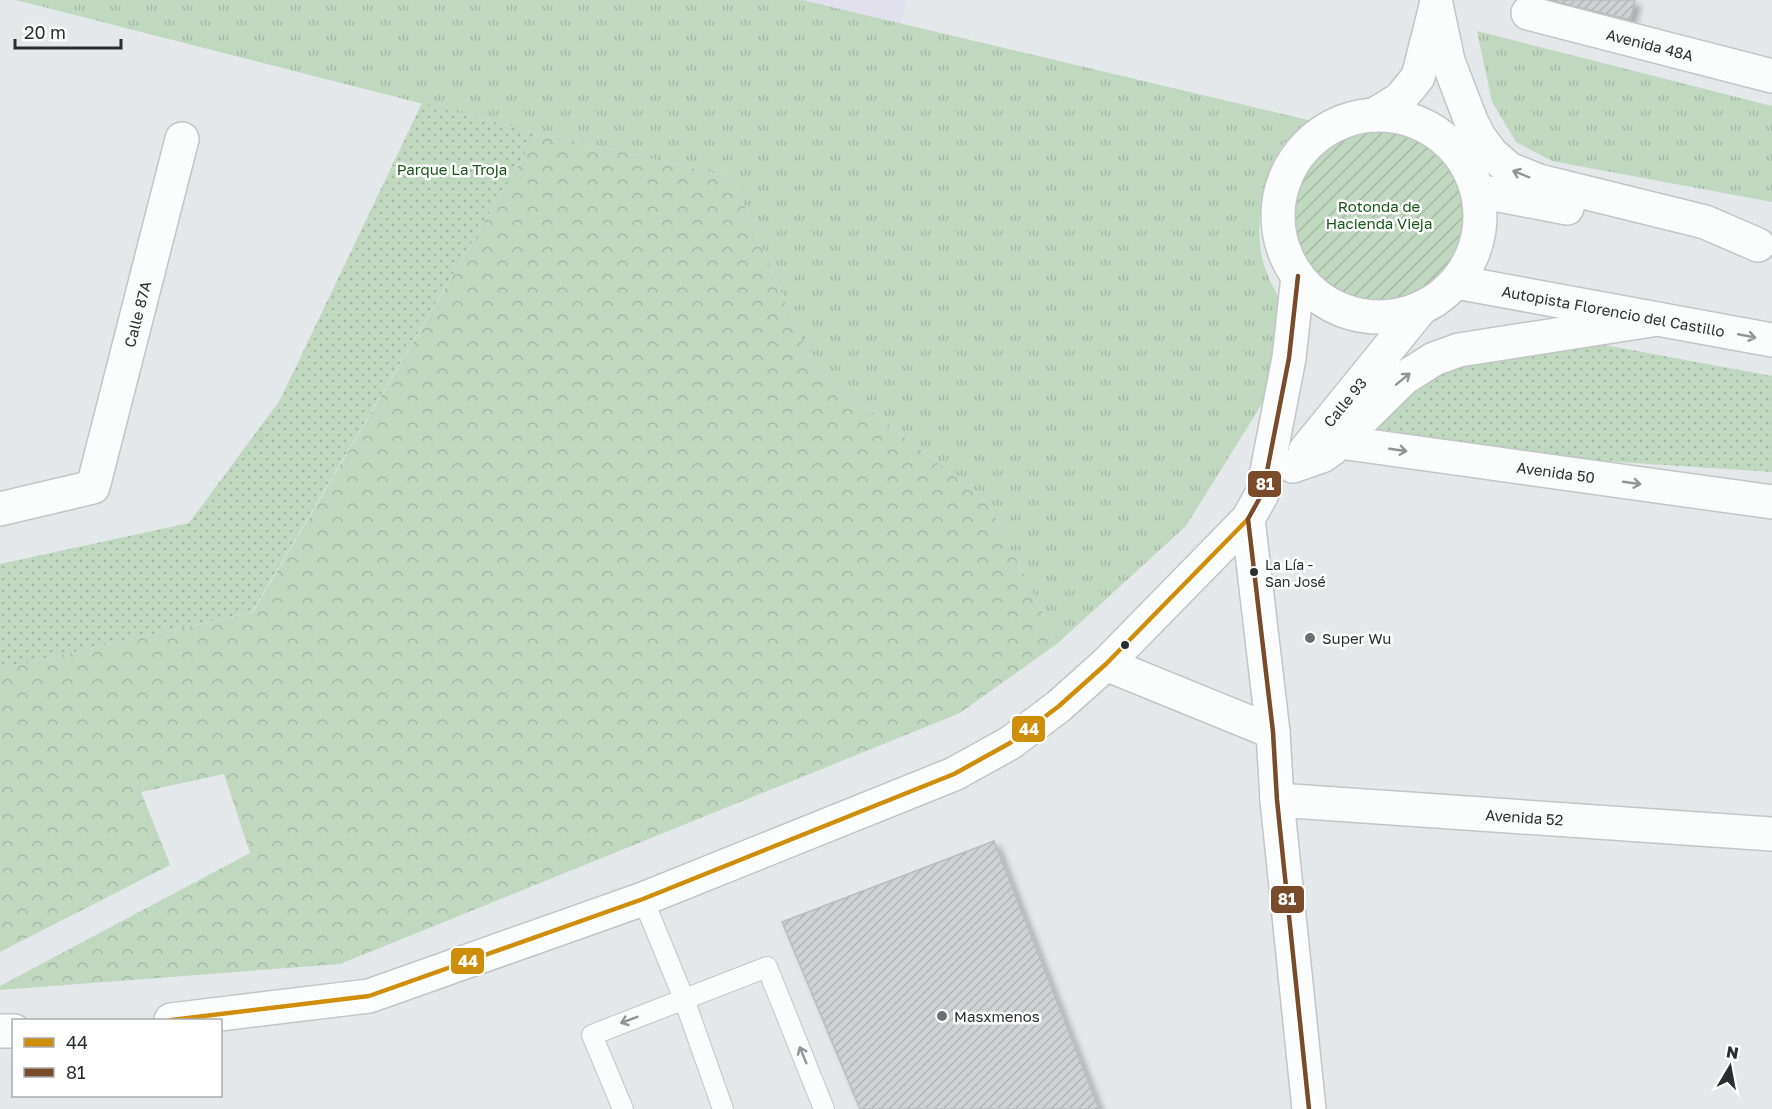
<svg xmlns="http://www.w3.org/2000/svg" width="1772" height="1109" font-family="'Golos Text',sans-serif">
<defs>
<pattern id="grass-tufts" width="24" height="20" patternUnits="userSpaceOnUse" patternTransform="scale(1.5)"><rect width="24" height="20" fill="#c0d7c0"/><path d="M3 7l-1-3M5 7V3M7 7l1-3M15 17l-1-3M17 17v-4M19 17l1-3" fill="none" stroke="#a5b9a5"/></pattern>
<pattern id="forest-crowns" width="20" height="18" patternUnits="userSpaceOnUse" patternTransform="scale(1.5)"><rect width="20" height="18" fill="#c0d7c0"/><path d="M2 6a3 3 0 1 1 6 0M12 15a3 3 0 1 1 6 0" fill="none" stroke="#a5b9a5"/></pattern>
<pattern id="park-dots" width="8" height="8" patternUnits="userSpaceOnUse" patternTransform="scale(1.5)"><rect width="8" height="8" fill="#c0d7c0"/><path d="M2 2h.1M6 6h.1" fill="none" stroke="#a5b9a5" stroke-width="1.8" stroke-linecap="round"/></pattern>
<pattern id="garden-furrows" width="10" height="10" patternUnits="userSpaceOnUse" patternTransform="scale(1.5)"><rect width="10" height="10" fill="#c0d7c0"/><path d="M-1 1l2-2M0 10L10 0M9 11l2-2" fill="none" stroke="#a5b9a5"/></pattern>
<pattern id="building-hatch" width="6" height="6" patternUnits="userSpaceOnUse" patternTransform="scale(1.5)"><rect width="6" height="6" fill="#cfd1d3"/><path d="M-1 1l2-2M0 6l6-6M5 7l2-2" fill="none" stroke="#b2b4b5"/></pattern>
<filter id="shadow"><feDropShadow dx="5.5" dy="5.5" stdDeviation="3" flood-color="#0004"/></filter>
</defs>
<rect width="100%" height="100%" fill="#e5e8ea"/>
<path fill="#e3e0ed" d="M 781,0 L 907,0 L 900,28 Z"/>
<g fill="url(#grass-tufts)">
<path d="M 16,0 L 802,0 L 1312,121 C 1303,128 1290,136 1283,145 C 1262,173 1253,231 1264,265 C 1272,289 1285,309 1300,329 L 1260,407 L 1186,526 L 1058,643 L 988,503 L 812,364 L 732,177 L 537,133 Z"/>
<path d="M 1477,31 L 1772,106 L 1772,202 L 1552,161 L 1516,142 L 1492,102 Z"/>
</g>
<path fill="url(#forest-crowns)" d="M 537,133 L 732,177 L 812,364 L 988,503 L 1058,643 L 960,713 L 340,964 L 0,990 L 0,986 L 250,853 L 224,774 L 141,792 L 170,865 L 0,952 L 0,669 L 253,612 Z"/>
<g fill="url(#park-dots)">
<path d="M 422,103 L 537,133 L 252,612 L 0,669 L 0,564 L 189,523 L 280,400 Z"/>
<path d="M 1540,333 L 1772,376 L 1772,472 L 1392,447 L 1367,434 L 1431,363 Z"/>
</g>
<circle fill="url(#garden-furrows)" cx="1379" cy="215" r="85"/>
<g fill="url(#building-hatch)" stroke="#babbbd" stroke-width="1.5" filter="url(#shadow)">
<path d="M 1549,0 L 1635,0 L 1630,20 Z"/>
<path d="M 994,841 L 1099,1109 L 860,1109 L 782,922 Z"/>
</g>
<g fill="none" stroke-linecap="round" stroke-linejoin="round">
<defs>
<g id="service">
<path d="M 643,899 L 684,999 L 723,1109"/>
<path d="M 623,1109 L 592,1035 L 767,967 L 824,1109"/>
</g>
<g id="minor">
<path id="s1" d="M 1528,13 L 1772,76"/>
<path id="s2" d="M 1340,442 L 1772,502"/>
<path id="s3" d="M 0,509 L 93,487 L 182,139"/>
<path d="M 1248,519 L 1273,732 L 1277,800 L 1309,1109"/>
<path id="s4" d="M 1277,800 L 1772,834"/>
</g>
<g id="secondary">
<path d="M 1436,4 L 1448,61 L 1471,121 L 1479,137 L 1491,153 L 1509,169 L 1539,181 L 1705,222 L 1758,245"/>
<path d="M 1374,115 L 1400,99 L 1418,77 L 1435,10"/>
<circle cx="1379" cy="216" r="101"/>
<path d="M 1478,191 L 1567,208"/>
<path id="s5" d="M 1456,282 L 1772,340"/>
<path id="s6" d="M 1305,451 L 1422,307"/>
<path d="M 1293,466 L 1322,456 L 1332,449 L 1404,378 L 1434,359 L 1459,350 L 1658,319"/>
<path d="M 1106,664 L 1273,732"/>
<path d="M 171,1020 L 369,996 L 643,899 L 954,774 L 1010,743 L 1059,706 L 1106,664 L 1248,519 L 1263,492 L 1289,358 L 1298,276"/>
<path d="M 0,1031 L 14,1031"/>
</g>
</defs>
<use href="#service" stroke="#c2c4c6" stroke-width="22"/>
<use href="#minor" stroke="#c2c4c6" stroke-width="36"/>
<use href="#secondary" stroke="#c2c4c6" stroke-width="36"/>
<use href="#service" stroke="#fbfcfc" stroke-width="20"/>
<use href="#minor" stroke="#fbfcfc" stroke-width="33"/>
<use href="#secondary" stroke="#fbfcfc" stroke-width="33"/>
<defs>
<path id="bus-1" d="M 171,1020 L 369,996 L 643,899 L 954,774 L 1010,743 L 1059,706 L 1106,664 L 1248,519"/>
<path id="bus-2" d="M 1298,276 L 1289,358 L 1263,492 L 1248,519 L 1273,732 L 1277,800 L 1309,1109"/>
</defs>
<use href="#bus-1" stroke="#fff" stroke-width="9"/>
<use href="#bus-2" stroke="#fff" stroke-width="9"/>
<use href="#bus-1" stroke="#ce8e09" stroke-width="4.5"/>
<use href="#bus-2" stroke="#7a4b2a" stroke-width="4.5"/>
</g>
<defs><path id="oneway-shaft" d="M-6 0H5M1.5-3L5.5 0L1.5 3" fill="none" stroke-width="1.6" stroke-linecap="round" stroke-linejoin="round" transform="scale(1.5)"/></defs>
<g stroke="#939495">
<use href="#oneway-shaft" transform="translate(1521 174) rotate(-158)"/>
<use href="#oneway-shaft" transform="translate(1747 336) rotate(11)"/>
<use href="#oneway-shaft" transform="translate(1403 379) rotate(-39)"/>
<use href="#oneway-shaft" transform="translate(1398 450) rotate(8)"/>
<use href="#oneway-shaft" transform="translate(1632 483) rotate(8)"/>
<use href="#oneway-shaft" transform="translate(629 1020) rotate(159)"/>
<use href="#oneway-shaft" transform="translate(803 1055) rotate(-112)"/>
</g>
<g fill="#2b2d2e" stroke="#fff" stroke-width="2">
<circle cx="1254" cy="572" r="5"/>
<circle cx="1125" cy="645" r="5"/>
</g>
<g fill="#6c6e70" stroke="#fff" stroke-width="2">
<circle cx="1310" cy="638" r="6"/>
<circle cx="942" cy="1016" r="6"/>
</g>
<g text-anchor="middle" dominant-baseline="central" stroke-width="5" stroke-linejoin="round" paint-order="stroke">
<g font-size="14" fill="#2b2d2e" stroke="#fff" text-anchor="start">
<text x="1265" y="564">La Lía -<tspan x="1265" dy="17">San José</tspan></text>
</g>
<g font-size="15" fill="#2b2d2e" stroke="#fff">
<text stroke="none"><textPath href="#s1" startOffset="126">Avenida 48A</textPath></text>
<text stroke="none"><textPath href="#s5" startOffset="160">Autopista Florencio del Castillo</textPath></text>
<text stroke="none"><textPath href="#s3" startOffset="274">Calle 87A</textPath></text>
<text stroke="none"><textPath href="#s6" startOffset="63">Calle 93</textPath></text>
<text stroke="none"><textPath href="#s2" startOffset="218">Avenida 50</textPath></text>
<text stroke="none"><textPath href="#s4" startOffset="248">Avenida 52</textPath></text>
</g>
<g font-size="15" fill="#135614" stroke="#fff">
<text x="452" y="169">Parque La Troja</text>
<text x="1379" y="206">Rotonda de<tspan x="1379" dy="17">Hacienda Vieja</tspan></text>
</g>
<g font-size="15" fill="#2b2d2e" stroke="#fff" text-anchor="start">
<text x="1322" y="638">Super Wu</text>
<text x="954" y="1016">Masxmenos</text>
</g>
</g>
<g stroke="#fff" stroke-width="2">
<rect x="1247" y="470" width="35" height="28" rx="6" fill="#7a4b2a"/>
<rect x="1011" y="715" width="35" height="28" rx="6" fill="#ce8e09"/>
<rect x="1270" y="885" width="35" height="29" rx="6" fill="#7a4b2a"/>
<rect x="450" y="947" width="35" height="28" rx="6" fill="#ce8e09"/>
</g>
<g font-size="16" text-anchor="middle" font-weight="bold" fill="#fff">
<text x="1265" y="490">81</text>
<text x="1029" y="735">44</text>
<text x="1287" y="905">81</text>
<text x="468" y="967">44</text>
</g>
<rect x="12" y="1019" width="210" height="78" fill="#ffffff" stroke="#aaabab" stroke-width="1.5"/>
<rect x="24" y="1038" width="30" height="9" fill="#ce8e09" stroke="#aaabab" stroke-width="1.5"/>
<text x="66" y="1049" font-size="18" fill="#2b2d2e">44</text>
<rect x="24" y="1068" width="30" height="9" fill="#7a4b2a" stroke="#aaabab" stroke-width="1.5"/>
<text x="66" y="1079" font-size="18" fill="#2b2d2e">81</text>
<g transform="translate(1730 1067) rotate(10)" stroke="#ffffff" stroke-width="4.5" paint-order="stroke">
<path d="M0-4.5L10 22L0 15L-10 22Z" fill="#2b2d2e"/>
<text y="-9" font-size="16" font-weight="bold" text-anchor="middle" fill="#2b2d2e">N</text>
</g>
<path d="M15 39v9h106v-9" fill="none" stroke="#2b2d2e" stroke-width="3"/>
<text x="24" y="39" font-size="18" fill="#2b2d2e" stroke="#ffffff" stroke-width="4.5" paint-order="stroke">20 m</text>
</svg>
